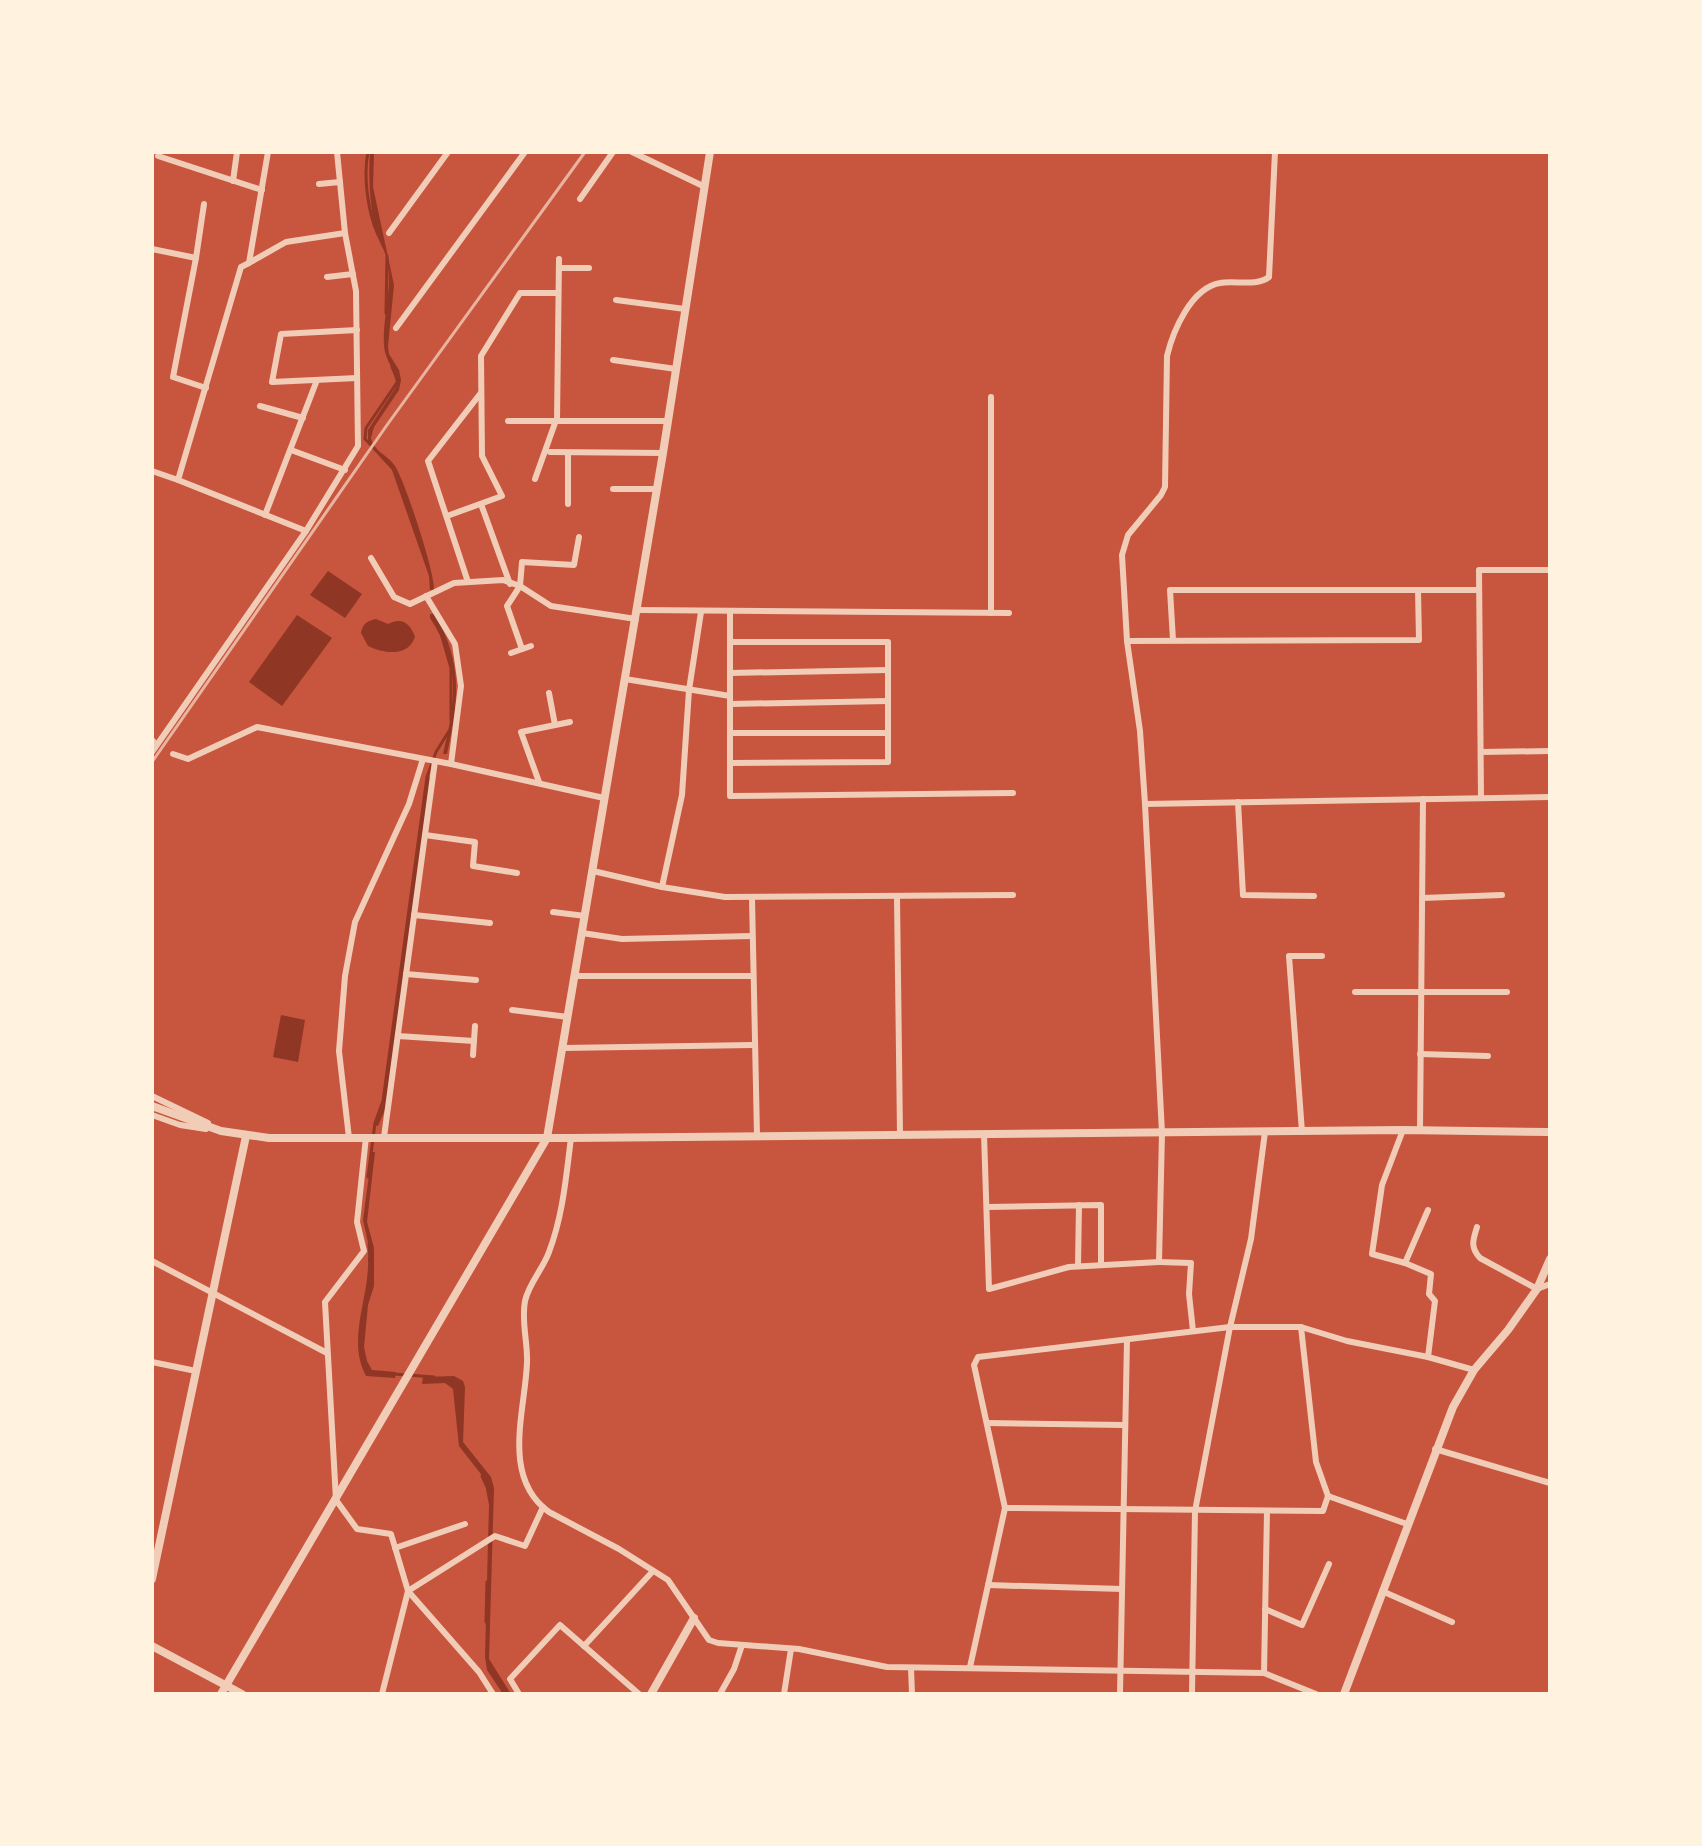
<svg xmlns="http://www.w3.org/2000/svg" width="1702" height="1846" font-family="'Open Sans',sans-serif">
<rect width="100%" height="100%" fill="#c8553d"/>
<g fill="#8f3625">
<path d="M 370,152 L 374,152 L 373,187 L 394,285 L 388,346 L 389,354 L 399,370 L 401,380 L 399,390 L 374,427 L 371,438 C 374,452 388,455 395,466 C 405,481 435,573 434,590 L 430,590 L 429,576 L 392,470 L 368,444 L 368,430 L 396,387 C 397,371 385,361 384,346 C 382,318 393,290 387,260 C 386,253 381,245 378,238 C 370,212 368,179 370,152 Z"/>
<path d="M 328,571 L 362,594 L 345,618 L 310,595 Z"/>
<path d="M 430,614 L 435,614 C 463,664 459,700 447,754 L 443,754 C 456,700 461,666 430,618 Z"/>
<path d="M 297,615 L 332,638 L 282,706 L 249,682 Z"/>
<path d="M 376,619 L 388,624 C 402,617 410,623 415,637 C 408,657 385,654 368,646 L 361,633 C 363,623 367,621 376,619 Z"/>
<path d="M 428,776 L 432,778 L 386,1107 L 378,1126 L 375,1125 L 383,1106 Z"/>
<path d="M 281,1015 L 305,1020 L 298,1062 L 273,1057 Z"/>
<path d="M 372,1152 L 375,1152 L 367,1222 L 374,1248 L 374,1286 L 368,1305 L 364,1347 L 367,1361 L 372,1370 L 396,1372 L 395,1378 L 366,1376 C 346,1339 370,1297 368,1258 L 371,1256 L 363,1220 Z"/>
<path d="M 454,1376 L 463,1381 L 465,1387 L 463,1442 L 491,1477 L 494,1488 L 489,1659 L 511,1694 L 503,1694 L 487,1670 L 485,1657 L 489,1505 L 484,1478 L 459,1446 L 453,1389 L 445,1383 L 422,1384 L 423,1377 Z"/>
</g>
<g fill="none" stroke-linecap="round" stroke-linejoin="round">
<g stroke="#8f3625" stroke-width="3">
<path d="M 368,152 C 363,177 368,212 378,235"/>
<path d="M 386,313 L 387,256"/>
<path d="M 369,443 L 365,439 L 366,428 L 398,381 L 392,367"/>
<path d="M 441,633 L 451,668 L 451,720"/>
<path d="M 368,1177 L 375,1123 L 383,1101 L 427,777 L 436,752 L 449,731"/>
<path d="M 369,1244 L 370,1260"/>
<path d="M 394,1374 L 434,1377"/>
<path d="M 482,1476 L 489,1491"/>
<path d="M 486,1622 L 487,1582"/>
</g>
<g stroke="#f1ccb7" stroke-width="6">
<path d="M 268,152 L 249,263 L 241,267 L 178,480 L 306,531"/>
<path d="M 632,152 L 703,186"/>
<path d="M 158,156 L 262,190"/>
<path d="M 233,181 L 237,152"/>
<path d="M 319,184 L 340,182"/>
<path d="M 580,199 L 613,152"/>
<path d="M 389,233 L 448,152"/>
<path d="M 152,249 L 196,258 L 204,204"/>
<path d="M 196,258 L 173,377 L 206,388"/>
<path d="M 249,263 L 286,242 L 345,233"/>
<path d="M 559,268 L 589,268"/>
<path d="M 327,277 L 353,274"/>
<path d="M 616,300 L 685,309"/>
<path d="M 396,328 L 525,152"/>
<path d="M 357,330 L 281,334 L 272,382 L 357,378"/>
<path d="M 613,360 L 676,369"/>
<path d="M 991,397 L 991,613"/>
<path d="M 260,406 L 303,418"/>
<path d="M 508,421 L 668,421"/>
<path d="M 557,421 L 559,259"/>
<path d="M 291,450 L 345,470"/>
<path d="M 550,452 L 663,453"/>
<path d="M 568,453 L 568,504"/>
<path d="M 152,471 L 178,480"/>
<path d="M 535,479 L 555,423"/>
<path d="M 613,489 L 657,489"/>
<path d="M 481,504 L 510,584"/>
<path d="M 265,515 L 317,380"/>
<path d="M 447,516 L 502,496 L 482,456 L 481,356 L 520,293 L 558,293"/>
<path d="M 371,558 L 394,597 L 410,604 L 454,583 L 503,580 L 520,586 L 551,606 L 636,619"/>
<path d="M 468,582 L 428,461 L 480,394"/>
<path d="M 426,596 L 455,644 L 461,686 L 451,764"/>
<path d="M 637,610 L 1009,613"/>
<path d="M 730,612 L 730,796 L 1013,793"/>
<path d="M 1173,640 L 1170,590 L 1479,590"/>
<path d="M 1127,641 L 1419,640 L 1418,590"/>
<path d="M 522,649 L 507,606 L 520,586 L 522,562 L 574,565 L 579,537"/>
<path d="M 511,653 L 531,646"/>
<path d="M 730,673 L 888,670"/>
<path d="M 625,679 L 730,696"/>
<path d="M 549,693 L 555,725"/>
<path d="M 730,704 L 888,701"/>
<path d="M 730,733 L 888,733"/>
<path d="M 152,740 L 153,741"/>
<path d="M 152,752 L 306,531 L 358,446 L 356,291 L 345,233 L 337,152"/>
<path d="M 1481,752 L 1550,751"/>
<path d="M 173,754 L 188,759 L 257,727 L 451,764 L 604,798"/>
<path d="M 730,763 L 888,762 L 888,642 L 730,642"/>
<path d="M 539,782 L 521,732 L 570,722"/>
<path d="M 1481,798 L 1479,570 L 1550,570"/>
<path d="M 1238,802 L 1243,895 L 1314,896"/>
<path d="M 1145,804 L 1550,797"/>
<path d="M 425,835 L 475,842 L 473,866 L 517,873"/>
<path d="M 593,871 L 662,887 L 725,897 L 1013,895"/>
<path d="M 662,887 L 682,795 L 689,690 L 701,612"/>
<path d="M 897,897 L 900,1134"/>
<path d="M 752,898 L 757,1135"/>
<path d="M 1422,898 L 1502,895"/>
<path d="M 553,912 L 585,916"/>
<path d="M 414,915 L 490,923"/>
<path d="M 582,933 L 622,939 L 752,936"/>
<path d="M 406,974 L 476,980"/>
<path d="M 574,976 L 752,976"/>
<path d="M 1355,992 L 1507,992"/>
<path d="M 512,1010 L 568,1017"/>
<path d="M 398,1036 L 474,1041"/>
<path d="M 563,1048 L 753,1045"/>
<path d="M 1420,1054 L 1488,1056"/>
<path d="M 473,1055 L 475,1026"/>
<path d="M 152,1096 L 208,1123"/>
<path d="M 152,1115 L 180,1125 L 206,1129"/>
<path d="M 1403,1130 L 1382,1185 L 1372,1254 L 1405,1263 L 1431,1274 L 1429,1294 L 1435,1301 L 1428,1357"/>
<path d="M 1420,1131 L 1423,799"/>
<path d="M 1302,1132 L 1289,956 L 1322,956"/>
<path d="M 984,1134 L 989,1289 L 1069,1267 L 1159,1262 L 1162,1133 L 1145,804 L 1140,731 L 1127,641 L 1122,555 L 1128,535 L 1161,495 L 1165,487 L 1167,356 C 1173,331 1191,288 1220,283 C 1235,280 1256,287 1269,277 L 1275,152"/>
<path d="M 366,1137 L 357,1222 L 364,1251 L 325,1302 L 336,1500 L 357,1529 L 391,1534 L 408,1591 L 479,1672 L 493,1694"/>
<path d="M 384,1137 L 435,761"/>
<path d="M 349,1138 L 339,1051 L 345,976 L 355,922 L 409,804 L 423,759"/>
<path d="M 571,1138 C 566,1177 563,1215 549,1252 C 543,1269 529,1283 525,1301 C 521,1321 528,1343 527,1363 C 525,1412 501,1477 549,1512 L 619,1549 L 668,1580 L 709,1640 L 718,1643 L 799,1649 L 887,1667 L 1264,1673 L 1316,1694"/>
<path d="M 987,1207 L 1101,1205 L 1101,1265"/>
<path d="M 1477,1227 C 1473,1240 1470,1247 1480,1258 L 1537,1289 L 1550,1284"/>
<path d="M 152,1261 L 327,1353"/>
<path d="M 1159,1262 L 1191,1263 L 1189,1294 L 1193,1331"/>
<path d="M 1405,1263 L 1428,1210"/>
<path d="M 1078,1266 L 1079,1205"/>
<path d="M 152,1362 L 196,1371"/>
<path d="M 987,1423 L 1124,1425"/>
<path d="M 1435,1449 L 1550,1483"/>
<path d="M 1328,1496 L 1407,1524"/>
<path d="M 1005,1508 L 1323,1511 L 1328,1496 L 1316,1462 L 1301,1327"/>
<path d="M 395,1548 L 465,1524"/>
<path d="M 988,1585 L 1122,1589"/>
<path d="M 1382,1591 L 1452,1622"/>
<path d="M 1265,1609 L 1302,1625 L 1329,1564"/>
<path d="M 584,1646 L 653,1571"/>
<path d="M 970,1667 L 1005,1508 L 974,1365 L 978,1357 L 1230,1327 L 1301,1327 L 1347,1341 L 1428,1357 L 1474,1370"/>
<path d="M 911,1668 L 912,1694"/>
<path d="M 1264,1673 L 1267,1511"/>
<path d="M 382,1694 L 408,1591 L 495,1536 L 525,1546 L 543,1507"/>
<path d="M 519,1694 L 510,1679 L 560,1625 L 639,1694"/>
<path d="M 720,1694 L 734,1669 L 742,1645"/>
<path d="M 784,1694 L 791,1649"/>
<path d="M 1120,1694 L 1127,1340"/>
<path d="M 1192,1694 L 1195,1511 L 1230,1327 L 1251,1239 L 1265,1132"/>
</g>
<g stroke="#f1ccb7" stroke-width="8">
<path d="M 152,1106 L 221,1131 L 269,1138 L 571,1138 L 1403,1130 L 1550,1132"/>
<path d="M 152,1579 L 246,1136"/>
<path d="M 152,1646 L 242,1694"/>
<path d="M 221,1694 L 547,1138 L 663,453 L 710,152"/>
<path d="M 651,1694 L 694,1618"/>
<path d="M 1344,1694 L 1453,1407 L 1474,1370 L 1508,1330 L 1537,1289 L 1550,1259"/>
</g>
<path stroke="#e9b49f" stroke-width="3" d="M 152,762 L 387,425 L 585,152"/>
</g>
<rect width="1702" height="1846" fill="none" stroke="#fff3e0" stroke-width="308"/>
</svg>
